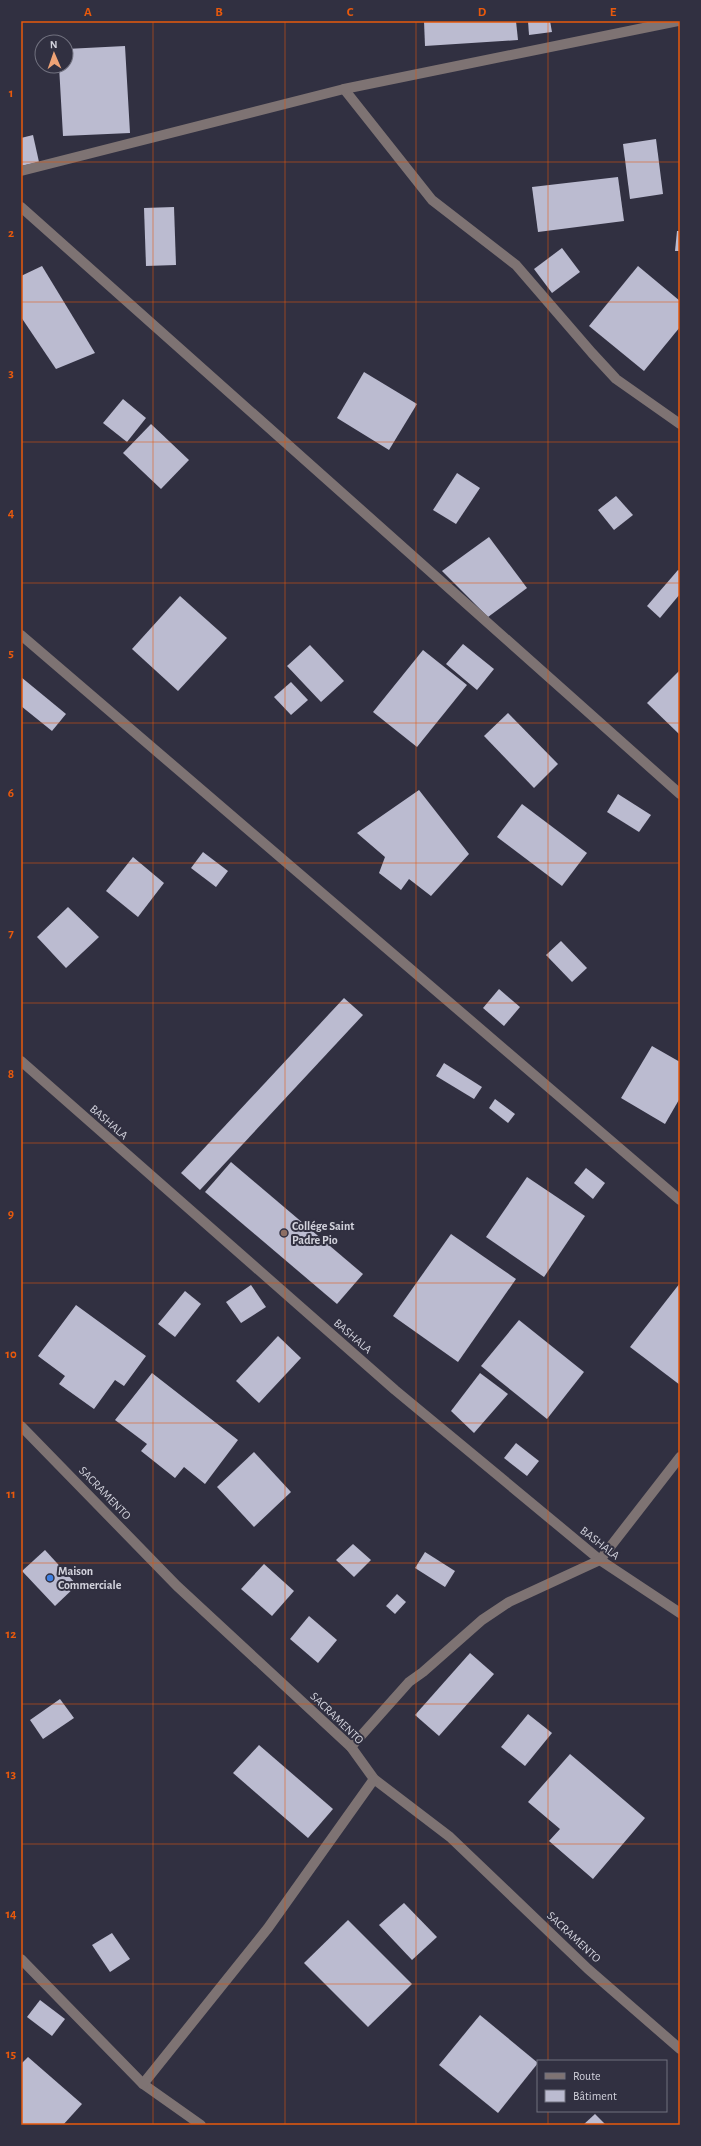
<svg xmlns="http://www.w3.org/2000/svg" width="701" height="2146" font-family="'Alegreya Sans',sans-serif">
<rect width="100%" height="100%" fill="#313041"/>
<g fill="#bbbbd0">
<path d="M 424,21 L 516,21 L 518,40 L 425,46 Z"/>
<path d="M 528,21 L 550,21 L 552,32 L 529,35 Z"/>
<path d="M 125,46 L 130,133 L 63,136 L 59,66 L 66,66 L 66,49 Z"/>
<path d="M 33,135 L 39,162 L 21,166 L 21,138 Z"/>
<path d="M 656,139 L 663,194 L 630,199 L 623,144 Z"/>
<path d="M 618,177 L 624,221 L 538,232 L 532,187 Z"/>
<path d="M 174,207 L 176,265 L 146,266 L 144,208 Z"/>
<path d="M 677,231 L 680,231 L 680,251 L 675,251 Z"/>
<path d="M 562,248 L 580,272 L 552,293 L 534,269 Z"/>
<path d="M 42,266 L 95,353 L 56,369 L 21,317 L 21,276 Z"/>
<path d="M 638,266 L 680,301 L 680,327 L 644,371 L 589,326 Z"/>
<path d="M 364,372 L 417,404 L 389,450 L 337,418 Z"/>
<path d="M 123,399 L 146,418 L 127,442 L 103,423 Z"/>
<path d="M 151,424 L 189,460 L 161,489 L 123,453 Z"/>
<path d="M 457,473 L 480,488 L 456,524 L 433,510 Z"/>
<path d="M 616,496 L 633,515 L 614,530 L 598,510 Z"/>
<path d="M 489,537 L 527,588 L 488,617 L 442,571 Z"/>
<path d="M 678,570 L 680,571 L 680,594 L 660,618 L 647,606 Z"/>
<path d="M 180,596 L 227,638 L 178,691 L 132,649 Z"/>
<path d="M 463,644 L 494,669 L 477,690 L 446,664 Z"/>
<path d="M 310,645 L 344,681 L 321,702 L 287,666 Z"/>
<path d="M 423,650 L 467,685 L 417,747 L 373,712 Z"/>
<path d="M 680,670 L 680,735 L 647,703 Z"/>
<path d="M 21,677 L 66,714 L 52,731 L 21,706 Z"/>
<path d="M 291,682 L 308,700 L 291,715 L 274,697 Z"/>
<path d="M 508,713 L 558,764 L 534,788 L 484,736 Z"/>
<path d="M 419,790 L 469,854 L 431,896 L 409,879 L 401,890 L 379,873 L 385,857 L 357,833 Z"/>
<path d="M 618,794 L 651,815 L 639,832 L 607,812 Z"/>
<path d="M 522,804 L 587,853 L 562,886 L 497,837 Z"/>
<path d="M 203,852 L 228,871 L 216,887 L 191,868 Z"/>
<path d="M 133,857 L 164,883 L 138,917 L 106,891 Z"/>
<path d="M 68,907 L 99,937 L 66,968 L 37,937 Z"/>
<path d="M 561,941 L 587,968 L 572,982 L 546,955 Z"/>
<path d="M 499,989 L 520,1007 L 504,1026 L 483,1008 Z"/>
<path d="M 344,998 L 363,1015 L 200,1190 L 181,1173 Z"/>
<path d="M 652,1046 L 680,1062 L 680,1098 L 665,1124 L 621,1098 Z"/>
<path d="M 444,1063 L 482,1087 L 474,1099 L 436,1076 Z"/>
<path d="M 495,1099 L 515,1114 L 508,1123 L 489,1108 Z"/>
<path d="M 231,1162 L 363,1274 L 337,1304 L 205,1192 Z"/>
<path d="M 586,1168 L 605,1183 L 593,1199 L 574,1183 Z"/>
<path d="M 527,1177 L 585,1216 L 544,1277 L 486,1237 Z"/>
<path d="M 451,1234 L 516,1279 L 458,1362 L 393,1316 Z"/>
<path d="M 680,1283 L 680,1385 L 630,1347 Z"/>
<path d="M 251,1285 L 266,1307 L 241,1323 L 226,1302 Z"/>
<path d="M 185,1291 L 201,1304 L 175,1337 L 158,1324 Z"/>
<path d="M 76,1305 L 146,1356 L 124,1386 L 115,1380 L 94,1409 L 59,1384 L 65,1376 L 38,1356 Z"/>
<path d="M 519,1320 L 584,1372 L 547,1419 L 481,1366 Z"/>
<path d="M 278,1336 L 301,1358 L 259,1403 L 236,1381 Z"/>
<path d="M 152,1373 L 238,1440 L 205,1484 L 184,1467 L 175,1478 L 141,1451 L 147,1444 L 115,1420 Z"/>
<path d="M 480,1373 L 508,1394 L 474,1433 L 451,1411 Z"/>
<path d="M 516,1443 L 539,1461 L 527,1476 L 504,1458 Z"/>
<path d="M 254,1452 L 291,1492 L 254,1527 L 217,1487 Z"/>
<path d="M 353,1544 L 371,1560 L 354,1577 L 336,1560 Z"/>
<path d="M 45,1550 L 77,1585 L 55,1606 L 22,1571 Z"/>
<path d="M 425,1552 L 455,1571 L 445,1587 L 415,1568 Z"/>
<path d="M 264,1564 L 294,1591 L 272,1616 L 241,1589 Z"/>
<path d="M 397,1594 L 406,1602 L 395,1614 L 386,1606 Z"/>
<path d="M 309,1616 L 337,1640 L 318,1663 L 290,1639 Z"/>
<path d="M 470,1653 L 494,1674 L 439,1736 L 415,1715 Z"/>
<path d="M 60,1699 L 74,1718 L 43,1739 L 30,1720 Z"/>
<path d="M 528,1714 L 552,1733 L 525,1766 L 501,1747 Z"/>
<path d="M 259,1745 L 333,1809 L 308,1838 L 233,1773 Z"/>
<path d="M 570,1754 L 645,1818 L 593,1879 L 549,1841 L 560,1829 L 528,1802 Z"/>
<path d="M 404,1903 L 437,1937 L 412,1960 L 379,1925 Z"/>
<path d="M 348,1920 L 412,1984 L 368,2027 L 304,1963 Z"/>
<path d="M 112,1933 L 130,1959 L 110,1972 L 92,1945 Z"/>
<path d="M 40,2000 L 65,2019 L 52,2036 L 27,2017 Z"/>
<path d="M 480,2015 L 538,2063 L 498,2113 L 439,2065 Z"/>
<path d="M 28,2057 L 82,2104 L 63,2125 L 21,2125 L 21,2064 Z"/>
<path d="M 595,2114 L 606,2125 L 583,2125 Z"/>
</g>
<g fill="none" stroke-linecap="round" stroke-linejoin="round">
<g stroke="#7e7373" stroke-width="10">
<path d="M 344,89 L 432,200 L 516,265 L 592,353 L 616,379 L 680,424"/>
<path d="M 21,171 L 344,89 L 678,21"/>
<path d="M 21,207 L 680,794"/>
<path d="M 21,635 L 680,1200"/>
<path d="M 21,1061 L 395,1390 L 600,1560 L 680,1613"/>
<path d="M 21,1426 L 177,1586 L 351,1747 L 374,1779 L 450,1837 L 588,1969 L 680,2049"/>
<path d="M 351,1747 L 409,1682 L 423,1672 L 482,1620 L 509,1602 L 600,1560 L 680,1457"/>
<path d="M 21,1959 L 143,2084 L 201,2125"/>
<path d="M 143,2084 L 268,1928 L 374,1779"/>
</g>
</g>
<path fill="none" stroke="#e8590c" stroke-width="1" stroke-opacity="0.55" d="M 153,21 L 153,2125M 285,21 L 285,2125M 416,21 L 416,2125M 548,21 L 548,2061M 21,162 L 680,162M 21,302 L 680,302M 21,442 L 680,442M 21,583 L 680,583M 21,723 L 680,723M 21,863 L 680,863M 21,1003 L 680,1003M 21,1143 L 680,1143M 21,1283 L 680,1283M 21,1423 L 680,1423M 21,1563 L 680,1563M 21,1704 L 680,1704M 21,1844 L 680,1844M 21,1984 L 680,1984M 548,2111 L 548,2125"/>
<circle fill="#8d6e63" stroke="#313041" stroke-width="1.5" cx="284" cy="1233" r="4"/>
<circle fill="#3f7fe0" stroke="#313041" stroke-width="1.5" cx="50" cy="1578" r="4"/>
<g text-anchor="middle" dominant-baseline="central" stroke-width="4" stroke-linejoin="round" paint-order="stroke">
<g font-size="12" fill="#d2d2dc" stroke="#313041">
<text transform="translate(109 1122) rotate(41)">BASHALA</text>
<text transform="translate(353 1336) rotate(41)">BASHALA</text>
<text transform="translate(105 1493) rotate(46)">SACRAMENTO</text>
<text transform="translate(600 1543) rotate(38)">BASHALA</text>
<text transform="translate(337 1718) rotate(44)">SACRAMENTO</text>
<text transform="translate(574 1937) rotate(43)">SACRAMENTO</text>
</g>
<g font-size="12" font-weight="bold" fill="#d2d2dc" stroke="#313041" text-anchor="start">
<text x="292" y="1226">Collége Saint<tspan x="292" dy="14">Padre Pio</tspan></text>
<text x="58" y="1571">Maison<tspan x="58" dy="14">Commerciale</tspan></text>
</g>
</g>
<rect width="701" height="2146" fill="none" stroke="#313041" stroke-width="44"/>
<rect x="537" y="2060" width="130" height="52" fill="#313041" stroke="#71717f"/>
<rect x="545" y="2073" width="20" height="6" fill="#7e7373" stroke="#71717f"/>
<text x="573" y="2080" font-size="12" fill="#d2d2dc">Route</text>
<rect x="545" y="2090" width="20" height="12" fill="#bbbbd0" stroke="#71717f"/>
<text x="573" y="2100" font-size="12" fill="#d2d2dc">Bâtiment</text>
<g transform="translate(54 54) rotate(358)"><circle r="19" fill="#313041" stroke="#71717f"/>
<path d="M0-3L7 15L0 10L-7 15Z" fill="#efa376"/>
<text y="-6" font-size="11" font-weight="bold" text-anchor="middle" fill="#d2d2dc">N</text>
</g>
<rect x="22" y="22" width="657" height="2102" fill="none" stroke="#e8590c" stroke-width="1.5"/>
<g font-size="13" text-anchor="middle" font-weight="bold" fill="#e8590c">
<text x="88" y="16">A</text>
<text x="219" y="16">B</text>
<text x="350" y="16">C</text>
<text x="482" y="16">D</text>
<text x="613" y="16">E</text>
<text x="11" y="97">1</text>
<text x="11" y="237">2</text>
<text x="11" y="377">3</text>
<text x="11" y="517">4</text>
<text x="11" y="657">5</text>
<text x="11" y="797">6</text>
<text x="11" y="937">7</text>
<text x="11" y="1078">8</text>
<text x="11" y="1218">9</text>
<text x="11" y="1358">10</text>
<text x="11" y="1498">11</text>
<text x="11" y="1638">12</text>
<text x="11" y="1778">13</text>
<text x="11" y="1918">14</text>
<text x="11" y="2058">15</text>
</g>
</svg>
